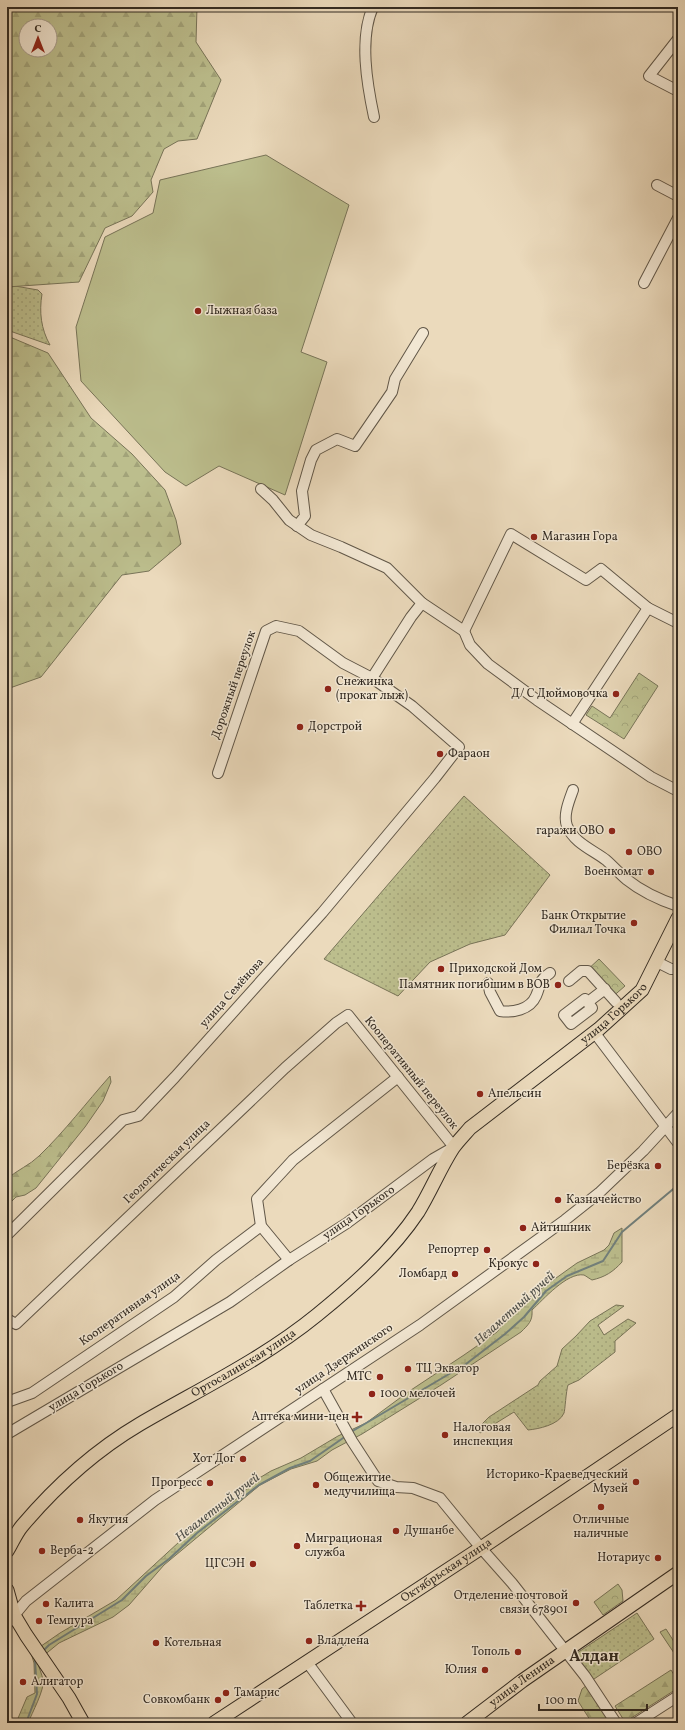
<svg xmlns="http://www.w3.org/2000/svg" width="685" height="1730" font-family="Vollkorn,serif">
<defs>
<pattern id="grass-dots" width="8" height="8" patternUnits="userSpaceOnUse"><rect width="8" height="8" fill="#bcbe8d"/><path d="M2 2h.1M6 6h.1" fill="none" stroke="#a2a379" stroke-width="1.8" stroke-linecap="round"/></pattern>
<pattern id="forest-firs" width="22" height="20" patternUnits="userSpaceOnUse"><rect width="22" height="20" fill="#bcbe8d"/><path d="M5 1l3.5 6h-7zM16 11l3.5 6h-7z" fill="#a2a379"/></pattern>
<pattern id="wetland-marsh" width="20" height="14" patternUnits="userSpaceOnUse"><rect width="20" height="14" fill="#bcbe8d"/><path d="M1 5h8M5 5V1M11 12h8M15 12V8" fill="none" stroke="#a2a379"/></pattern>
<pattern id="park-crowns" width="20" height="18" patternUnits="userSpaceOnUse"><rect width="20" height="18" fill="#bcbe8d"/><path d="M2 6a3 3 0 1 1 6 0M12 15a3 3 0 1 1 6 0" fill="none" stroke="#a2a379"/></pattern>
</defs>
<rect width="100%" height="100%" fill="#ebdabc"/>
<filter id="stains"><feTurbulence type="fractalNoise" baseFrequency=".005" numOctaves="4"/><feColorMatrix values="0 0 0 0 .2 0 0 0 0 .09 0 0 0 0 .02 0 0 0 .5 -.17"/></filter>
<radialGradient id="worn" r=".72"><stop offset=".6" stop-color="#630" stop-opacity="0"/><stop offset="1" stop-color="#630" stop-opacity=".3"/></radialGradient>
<g fill="url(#grass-dots)" stroke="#787458">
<path d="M 15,286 L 38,290 L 42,294 C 39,312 41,329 50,345 L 7,330 L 7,288 Z"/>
<path d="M 464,796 L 550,875 L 505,935 L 470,944 L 430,962 L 398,996 L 324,959 Z"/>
<path d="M 616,1305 L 624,1306 L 598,1325 L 604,1335 L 628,1319 L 636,1323 L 615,1341 L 615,1352 L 579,1380 L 568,1385 C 566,1391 565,1411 564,1413 C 559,1425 538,1429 528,1430 L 514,1412 L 480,1433 L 480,1426 L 489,1417 L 538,1385 L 540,1381 L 557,1366 L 562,1349 L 576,1336 L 590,1321 Z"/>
<path d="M 637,1613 L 654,1639 L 591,1681 L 574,1655 Z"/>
</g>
<g fill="url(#forest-firs)" stroke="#787458" fill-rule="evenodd">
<path d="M 7,7 L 197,7 L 196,42 L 221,80 L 197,139 L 178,141 L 164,149 L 151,180 L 153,192 L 132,216 L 105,228 L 79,282 L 7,287 ZM 26,26 L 50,26 L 50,50 L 26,50 Z"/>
<path d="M 7,333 L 10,337 L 48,353 L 91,418 L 132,454 L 165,490 L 176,520 L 181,544 L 149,571 L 122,575 L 41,677 L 7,689 Z"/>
<path d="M 110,1076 L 111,1082 L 103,1101 L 85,1127 L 36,1188 L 25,1195 L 16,1197 L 7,1206 L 7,1179 C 17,1170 30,1165 39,1156 C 65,1131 86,1103 110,1076 Z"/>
<path d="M 666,1629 L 678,1648 L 678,1659 L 660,1632 Z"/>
<path d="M 671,1670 L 678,1681 L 678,1688 L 625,1722 L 615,1706 Z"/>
<path d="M 587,1685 L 611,1723 L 592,1723 L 578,1701 L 582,1689 Z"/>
</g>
<path fill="url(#wetland-marsh)" stroke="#787458" d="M 622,1228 L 622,1262 C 613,1272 605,1277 592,1280 C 590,1279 586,1276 584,1275 C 567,1272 543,1300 532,1310 C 533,1321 528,1325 521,1332 L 441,1385 L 362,1434 L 332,1450 L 317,1461 L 291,1469 L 260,1485 L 164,1565 L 129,1605 L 113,1617 L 59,1643 L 37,1661 C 39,1668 42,1674 43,1680 C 45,1689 32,1713 28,1723 L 16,1723 L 27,1697 L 35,1693 L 34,1663 L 31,1653 L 60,1633 L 116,1600 L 179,1542 L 234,1501 L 256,1480 L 271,1471 L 301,1458 L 338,1436 L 366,1423 L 408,1392 L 464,1355 L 497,1332 L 514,1310 L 531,1296 L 577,1263 L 604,1250 L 609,1245 L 614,1233 Z"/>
<g fill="url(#park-crowns)" stroke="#787458">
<path d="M 639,673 L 658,686 L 624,739 L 586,715 L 592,706 L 610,718 Z"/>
<path d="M 599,959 L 625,986 L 610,999 L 585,972 Z"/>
<path d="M 618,1584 L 622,1590 L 623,1601 L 603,1615 L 594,1602 Z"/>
</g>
<path fill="#bcbe8d" stroke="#787458" d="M 266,155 L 349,205 L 301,352 L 327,362 L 285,495 L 219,466 L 186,486 L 165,472 L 81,381 L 76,327 L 105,237 L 153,213 L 160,180 Z"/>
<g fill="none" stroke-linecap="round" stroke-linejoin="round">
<g stroke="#71807d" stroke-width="2">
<path d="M 678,898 L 678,897"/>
<path d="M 351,1432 L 466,1364 L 505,1334 L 524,1317 L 546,1291 L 567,1276 L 603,1261 L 622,1232 L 678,1185"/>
<path d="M 43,1651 L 49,1645 L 122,1600 L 146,1576 L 169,1559 L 197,1533 L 259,1485 L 290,1468 L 310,1461 L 346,1436"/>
<path d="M 26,1723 L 37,1694 L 35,1660 L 36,1658"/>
</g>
<defs>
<g id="minor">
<path d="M 373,7 C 359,38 367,84 374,117"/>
<path d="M 678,39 L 649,76 L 678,91"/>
<path d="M 657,185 L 678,196"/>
<path d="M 644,283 L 678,218"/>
<path d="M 261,489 L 273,500 L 289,520 L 311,535 L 341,547 L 387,568 L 422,603 L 464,631 L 470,645 L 488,664 L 537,700 L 651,777 L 678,791"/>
<path d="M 297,526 L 305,516 L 302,491 L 311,460 L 316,450 L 337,439 L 355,446 L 392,392 L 395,379 L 423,333"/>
<path d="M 464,631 L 511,534 L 586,580 L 601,569 L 648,608 L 678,623"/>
<path d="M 372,678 L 411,617 L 422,603"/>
<path d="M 572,724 L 648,608"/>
<path d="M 573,790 C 569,801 563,815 567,826 C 574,843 593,850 606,860 C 613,866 619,873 626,879 C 641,891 660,900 678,906"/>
<path d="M 657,962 L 671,969 L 678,969"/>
<path d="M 569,981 L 581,971 L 588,971 L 616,1002"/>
<path d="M 488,983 L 490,992 L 500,1011 C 512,1013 530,1010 536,996 C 541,985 538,981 550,973"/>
<path d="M 585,999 L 592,1008 L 571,1024 L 564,1015 Z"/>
<path d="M 588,1002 L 605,989"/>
<path d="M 594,1032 L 678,1143"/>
<path d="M 7,1235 L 123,1120 L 138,1116 L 175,1077 L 322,913 L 435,778 L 459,747 L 412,706 L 372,678 L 343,663 L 299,631 L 276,626 L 266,631 L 218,773"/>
<path d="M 289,1260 L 261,1226 L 257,1199 L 293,1160 L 398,1077"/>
<path d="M 7,1319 L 16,1324 L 285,1068 L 336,1023 L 348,1015 L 454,1147 L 433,1159 L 347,1223 L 289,1260 L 230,1302 L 7,1434"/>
<path d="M 323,1389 L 352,1441 L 378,1481 L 396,1487 L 413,1488 L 440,1498 L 481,1548 L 512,1583 L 585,1676 L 616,1723"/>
<path d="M 7,1402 L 32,1393 L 174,1297 L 216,1260 L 261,1226"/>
<path d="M 7,1624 L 26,1601 L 155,1500 L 420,1325 L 565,1220 L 599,1193 L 643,1151 L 678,1113"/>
<path d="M 307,1662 L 352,1723"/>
<path d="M 636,1723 L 678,1696"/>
</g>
<g id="major">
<path id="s1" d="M 7,1551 C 12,1543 16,1533 22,1526 C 55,1487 96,1450 140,1424 C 200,1389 263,1359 317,1315 C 354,1285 392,1251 418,1212 C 431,1191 440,1168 453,1148 C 458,1141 465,1134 470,1128 L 599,1029 L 642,990 L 678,918"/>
<path d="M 7,1590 L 14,1615 L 26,1635 L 69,1698 L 83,1723"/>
<path id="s2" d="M 214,1723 L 481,1548 L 678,1415"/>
<path id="s3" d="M 467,1723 L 522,1681 L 678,1573"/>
</g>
</defs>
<use href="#minor" stroke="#615748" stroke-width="12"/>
<use href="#major" stroke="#332b22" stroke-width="15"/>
<use href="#minor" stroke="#f2e7d3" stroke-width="10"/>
<use href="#major" stroke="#ebdabc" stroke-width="13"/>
</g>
<g fill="#8f2418" stroke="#f2e7d3" stroke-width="1.5">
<circle cx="198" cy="311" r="4"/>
<circle cx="534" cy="537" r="4"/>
<circle cx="328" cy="689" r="4"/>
<circle cx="616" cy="694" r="4"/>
<circle cx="300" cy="727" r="4"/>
<circle cx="440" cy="754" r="4"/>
<circle cx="612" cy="831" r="4"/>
<circle cx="629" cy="852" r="4"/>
<circle cx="651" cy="872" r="4"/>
<circle cx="634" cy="923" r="4"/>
<circle cx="441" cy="969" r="4"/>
<circle cx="558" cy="985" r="4"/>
<circle cx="480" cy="1094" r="4"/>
<circle cx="658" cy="1166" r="4"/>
<circle cx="558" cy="1200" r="4"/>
<circle cx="523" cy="1228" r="4"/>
<circle cx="487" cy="1250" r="4"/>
<circle cx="536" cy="1264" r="4"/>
<circle cx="455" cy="1274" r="4"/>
<circle cx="408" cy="1369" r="4"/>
<circle cx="380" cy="1377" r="4"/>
<circle cx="372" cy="1394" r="4"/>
<path d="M355 1411h4v4h4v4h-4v4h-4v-4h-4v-4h4z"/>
<circle cx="445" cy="1435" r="4"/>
<circle cx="243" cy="1459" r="4"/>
<circle cx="636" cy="1482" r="4"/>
<circle cx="210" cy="1483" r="4"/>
<circle cx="316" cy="1485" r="4"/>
<circle cx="601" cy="1507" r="4"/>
<circle cx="80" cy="1520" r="4"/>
<circle cx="396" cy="1531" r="4"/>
<circle cx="297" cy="1546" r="4"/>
<circle cx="42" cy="1551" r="4"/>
<circle cx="658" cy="1558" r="4"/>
<circle cx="253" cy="1564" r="4"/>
<circle cx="576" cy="1603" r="4"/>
<circle cx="46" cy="1604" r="4"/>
<path d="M359 1600h4v4h4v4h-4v4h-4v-4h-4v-4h4z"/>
<circle cx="39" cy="1621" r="4"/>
<circle cx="309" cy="1641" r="4"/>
<circle cx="156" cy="1643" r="4"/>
<circle cx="518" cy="1652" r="4"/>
<circle cx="485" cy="1670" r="4"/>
<circle cx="23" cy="1682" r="4"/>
<circle cx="226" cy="1693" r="4"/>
<circle cx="218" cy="1700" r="4"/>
</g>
<g text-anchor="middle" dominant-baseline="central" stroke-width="3" stroke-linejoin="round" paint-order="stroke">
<g font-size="12" fill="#332b22" stroke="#f2e7d3" text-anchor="start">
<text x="206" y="311">Лыжная база</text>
<text x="542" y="537">Магазин Гора</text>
<text x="336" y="682">Снежинка<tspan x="336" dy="14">(прокат лыж)</tspan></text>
<text x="608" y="694" text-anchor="end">Д/ С Дюймовочка</text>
<text x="308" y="727">Дорстрой</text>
<text x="448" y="754">Фараон</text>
<text x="604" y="831" text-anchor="end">гаражи ОВО</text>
<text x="637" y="852">ОВО</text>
<text x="643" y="872" text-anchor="end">Военкомат</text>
<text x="626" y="916" text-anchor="end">Банк Открытие<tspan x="626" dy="14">Филиал Точка</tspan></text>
<text x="449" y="969">Приходской Дом</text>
<text x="550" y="985" text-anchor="end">Памятник погибшим в ВОВ</text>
<text x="488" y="1094">Апельсин</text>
<text x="650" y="1166" text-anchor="end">Берёзка</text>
<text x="566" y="1200">Казначейство</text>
<text x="531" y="1228">Айтишник</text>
<text x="479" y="1250" text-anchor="end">Репортер</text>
<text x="528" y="1264" text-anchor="end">Крокус</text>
<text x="447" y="1274" text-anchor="end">Ломбард</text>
<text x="416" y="1369">ТЦ Экватор</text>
<text x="372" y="1377" text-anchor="end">МТС</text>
<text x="380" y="1394">1000 мелочей</text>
<text x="349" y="1417" text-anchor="end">Аптека мини-цен</text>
<text x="453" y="1428">Налоговая<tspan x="453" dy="14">инспекция</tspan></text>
<text x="235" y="1459" text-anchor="end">Хот Дог</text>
<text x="628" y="1475" text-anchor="end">Историко-Краеведческий<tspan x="628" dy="14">Музей</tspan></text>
<text x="324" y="1478">Общежитие<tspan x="324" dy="14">медучилища</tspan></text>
<text x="202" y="1483" text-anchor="end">Прогресс</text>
<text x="88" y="1520">Якутия</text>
<text x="601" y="1520" text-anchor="middle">Отличные<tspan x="601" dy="14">наличные</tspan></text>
<text x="404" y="1531">Душанбе</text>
<text x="305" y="1539">Миграционая<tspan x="305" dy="14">служба</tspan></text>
<text x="50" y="1551">Верба-2</text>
<text x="650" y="1558" text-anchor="end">Нотариус</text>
<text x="245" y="1564" text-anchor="end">ЦГСЭН</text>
<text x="568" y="1596" text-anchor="end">Отделение почтовой<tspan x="568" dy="14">связи 678901</tspan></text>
<text x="54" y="1604">Калита</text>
<text x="353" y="1606" text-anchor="end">Таблетка</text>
<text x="47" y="1621">Темпура</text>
<text x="317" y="1641">Владлена</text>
<text x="164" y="1643">Котельная</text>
<text x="510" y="1652" text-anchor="end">Тополь</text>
<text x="477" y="1670" text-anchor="end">Юлия</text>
<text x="31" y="1682">Алигатор</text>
<text x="234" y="1693">Тамарис</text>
<text x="210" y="1700" text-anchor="end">Совкомбанк</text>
</g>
<g font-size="12" fill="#332b22" stroke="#f2e7d3">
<text transform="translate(234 685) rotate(-71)">Дорожный переулок</text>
<text transform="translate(232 993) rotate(-48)">улица Семёнова</text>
<text stroke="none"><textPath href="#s1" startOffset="822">улица Горького</textPath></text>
<text transform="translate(411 1073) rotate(51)">Кооперативный переулок</text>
<text transform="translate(167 1162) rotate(-44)">Геологическая улица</text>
<text transform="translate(359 1213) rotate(-35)">улица Горького</text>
<text transform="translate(130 1309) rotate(-35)">Кооперативная улица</text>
<text transform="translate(344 1359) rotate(-34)">улица Дзержинского</text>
<text stroke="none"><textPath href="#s1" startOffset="306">Ортосалинская улица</textPath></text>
<text transform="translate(86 1387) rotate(-31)">улица Горького</text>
<text stroke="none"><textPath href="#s2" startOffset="278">Октябрьская улица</textPath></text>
<text stroke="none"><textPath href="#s3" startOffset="69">улица Ленина</textPath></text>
</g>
<g font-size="13" font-style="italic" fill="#4d4e48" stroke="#f2e7d3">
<text transform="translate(515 1309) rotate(-42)">Незаметный ручей</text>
<text transform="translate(218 1508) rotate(-38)">Незаметный ручей</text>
</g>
<g font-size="16" font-weight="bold" fill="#332b22" stroke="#f2e7d3">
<text x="594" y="1657">Алдан</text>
</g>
</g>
<rect width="685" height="1730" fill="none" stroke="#ebdabc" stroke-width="24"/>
<rect x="8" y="8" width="669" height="1714" fill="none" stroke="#332b22" stroke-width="2"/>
<rect x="12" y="12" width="661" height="1706" fill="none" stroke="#332b22"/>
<g transform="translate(38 38)"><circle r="19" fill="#f2e7d3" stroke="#a69c8c"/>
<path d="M0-3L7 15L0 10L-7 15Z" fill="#8f2418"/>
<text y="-6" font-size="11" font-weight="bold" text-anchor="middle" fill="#332b22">С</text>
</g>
<path d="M539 1704v6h108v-6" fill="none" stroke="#332b22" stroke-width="2"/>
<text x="545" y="1704" font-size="12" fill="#332b22" stroke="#f2e7d3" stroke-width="3" paint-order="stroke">100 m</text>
<rect width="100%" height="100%" filter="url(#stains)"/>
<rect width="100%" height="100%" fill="url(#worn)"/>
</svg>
